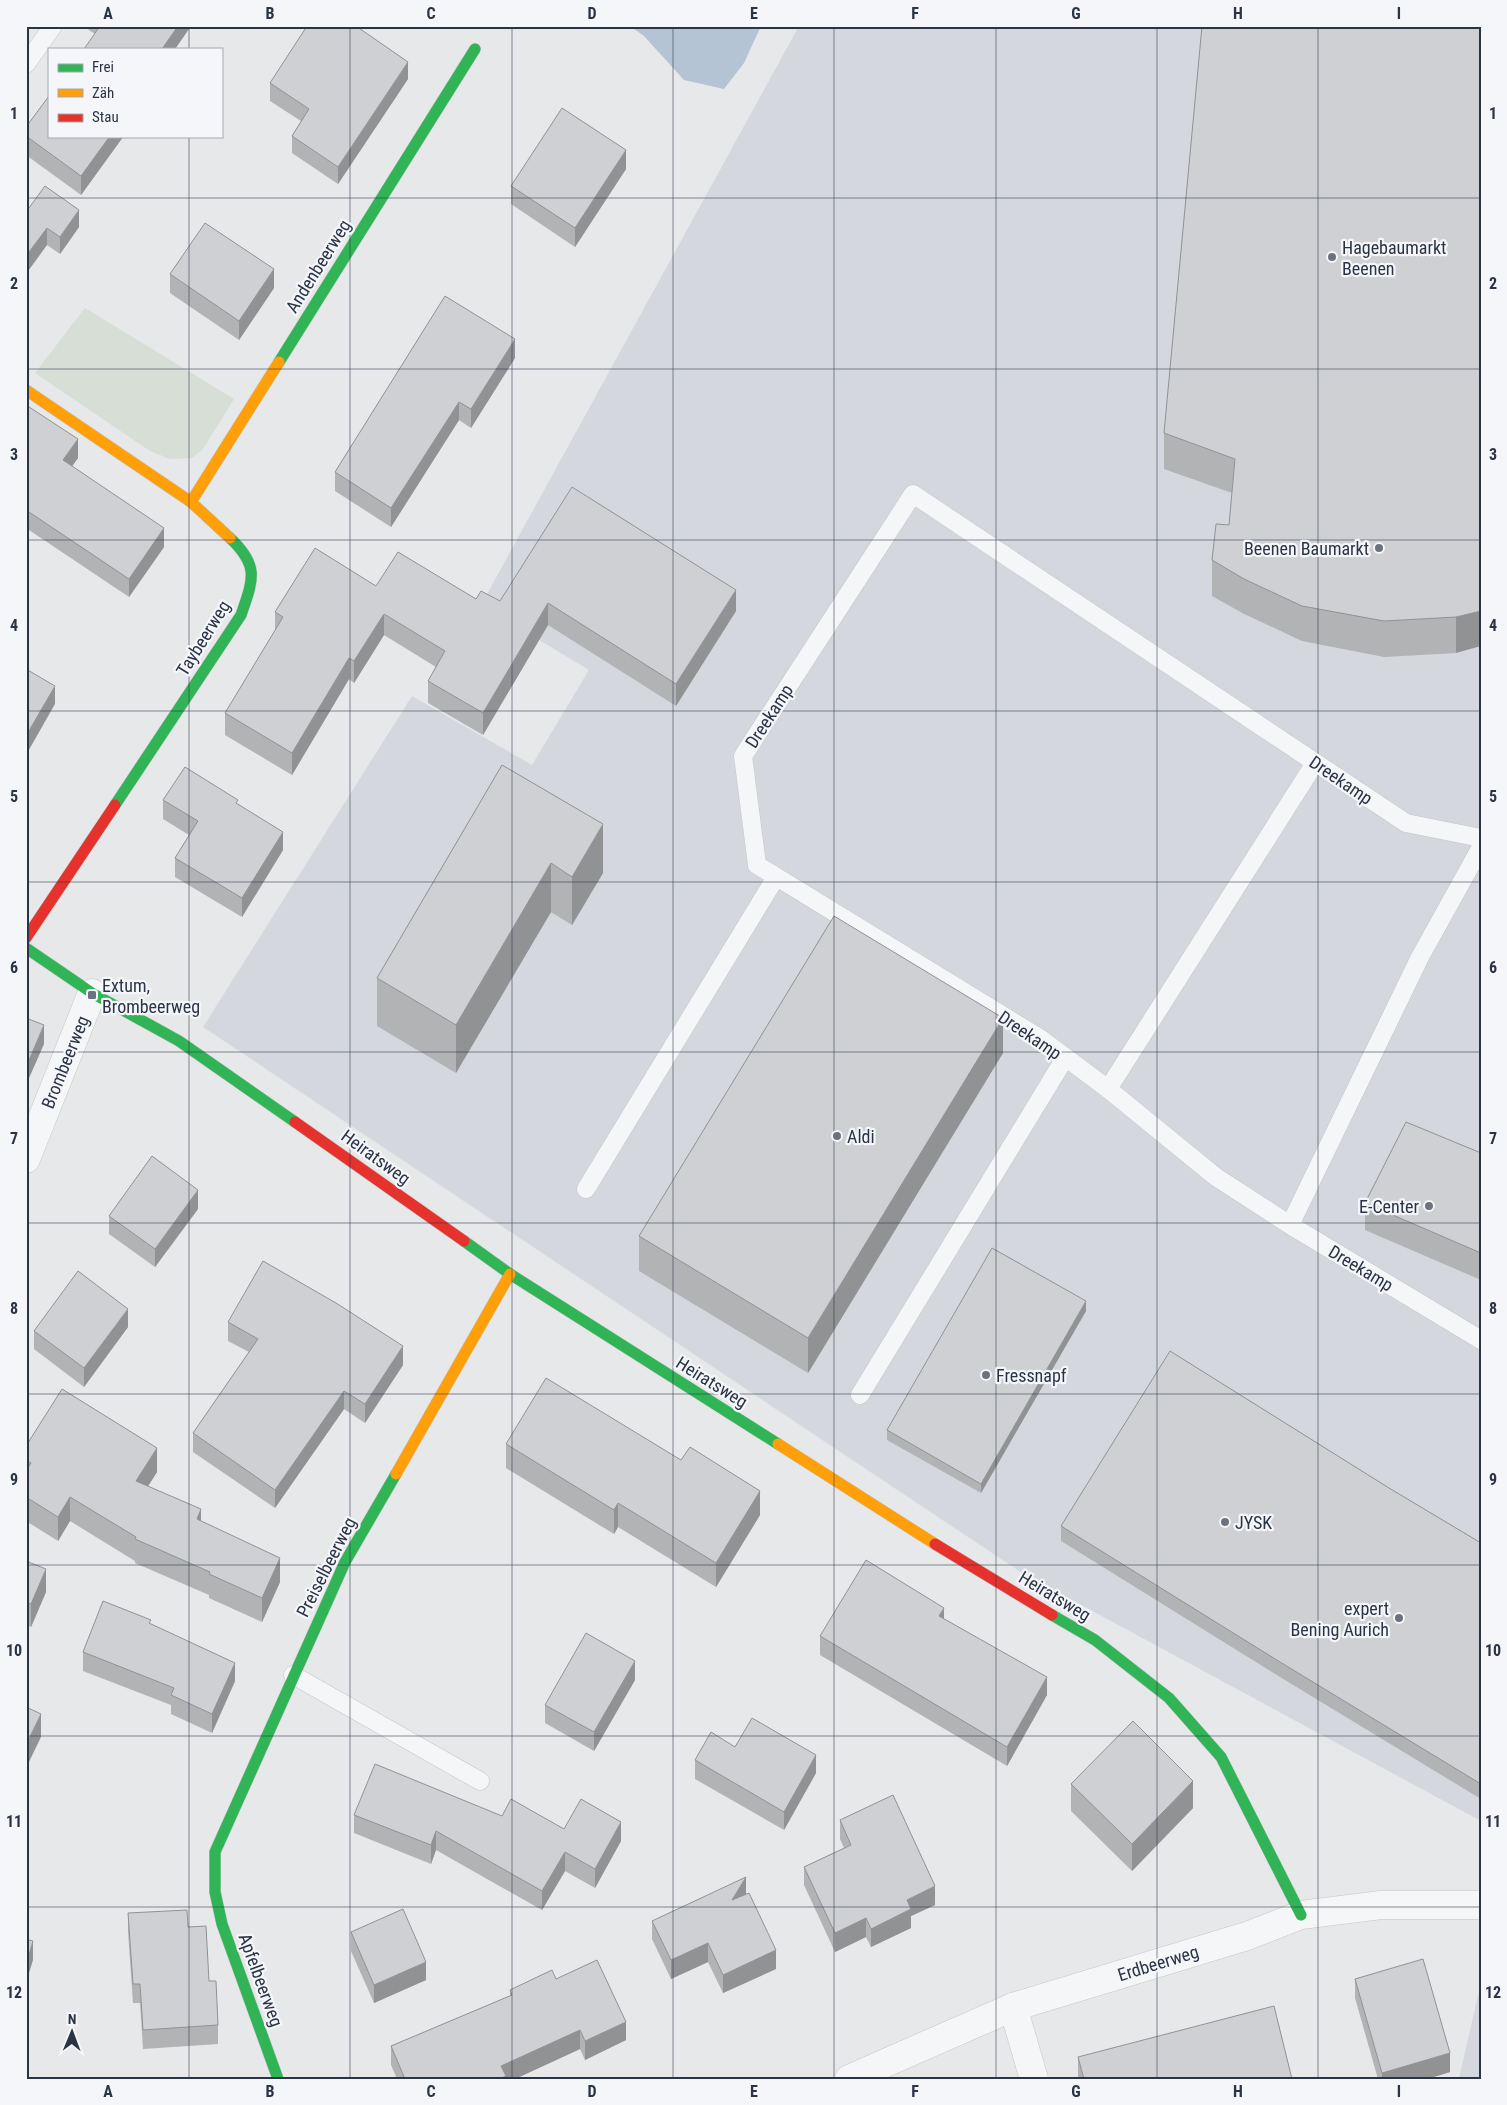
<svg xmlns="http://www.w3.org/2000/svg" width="1507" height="2105" font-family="'Roboto Condensed',sans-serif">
<rect width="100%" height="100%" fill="#e6e8ea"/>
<g fill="#d4d7dd">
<path d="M 799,26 L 1481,26 L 1481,1821 L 1022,1573 L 203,1027 L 412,696 L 532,765 L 589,670 L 481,605 Z"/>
<path d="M 1481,1983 L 1481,2079 L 1459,2079 L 1459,2078 Z"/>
</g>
<path fill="#d6ded6" d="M 85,308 L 234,399 L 203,449 L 192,458 L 170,459 L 150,451 L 35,373 Z"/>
<path fill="#b4c4d5" d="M 630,26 L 761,26 L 744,63 L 724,89 L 684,80 L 644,36 Z"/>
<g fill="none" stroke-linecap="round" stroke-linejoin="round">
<defs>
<g id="lane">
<path d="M 26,64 L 53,26"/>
<path d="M 1481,838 L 1406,823 L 913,494 L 743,756 L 757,865 L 1041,1039 L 1108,1089 L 1216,1177 L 1290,1225 L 1481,1340"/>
<path d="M 1108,1089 L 1315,763"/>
<path d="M 586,1189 L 776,877"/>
<path d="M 1290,1225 L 1420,957 L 1481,847"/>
<path d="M 860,1395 L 1065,1058"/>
<path d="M 293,1675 L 480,1781"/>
</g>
<g id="street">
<path d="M 26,1159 L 92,993"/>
<path d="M 1013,2007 L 1034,2079"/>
<path d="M 849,2079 L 1013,2007 L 1247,1936 L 1301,1915 L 1381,1905 L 1481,1905"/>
</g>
<g id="fast">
<path d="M 279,362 L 475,49"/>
<path d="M 115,805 L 241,615 C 253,580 260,566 230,538"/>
<path d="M 26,948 L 92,993 L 179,1041 L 295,1122"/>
<path d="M 464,1241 L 510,1274 L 778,1444"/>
<path d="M 1052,1615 L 1095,1640 L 1169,1698 L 1221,1757 L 1301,1915"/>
<path d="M 278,2079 L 222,1924 L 215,1892 L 215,1852 L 345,1562 L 396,1474"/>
</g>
<g id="slow">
<path d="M 26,390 L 191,502 L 230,538"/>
<path d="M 191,502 L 279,362"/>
<path d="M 778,1444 L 935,1544"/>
<path d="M 396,1474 L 510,1274"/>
</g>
<g id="jam">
<path d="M 26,938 L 115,805"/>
<path d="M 295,1122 L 464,1241"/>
<path d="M 935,1544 L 1052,1615"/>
</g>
</defs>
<use href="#lane" stroke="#c4c6c8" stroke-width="19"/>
<use href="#street" stroke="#c4c6c8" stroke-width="29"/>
<use href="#fast" stroke="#c4c6c8" stroke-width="12"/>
<use href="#slow" stroke="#c4c6c8" stroke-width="12"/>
<use href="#jam" stroke="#c4c6c8" stroke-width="12"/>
<use href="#lane" stroke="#f5f6f7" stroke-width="18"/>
<use href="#street" stroke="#f5f6f7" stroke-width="28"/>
<use href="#fast" stroke="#30b455" stroke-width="11"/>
<use href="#slow" stroke="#ff9f0a" stroke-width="11"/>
<use href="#jam" stroke="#e5322d" stroke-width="11"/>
</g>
<g fill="#b1b3b5">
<path d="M 83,26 L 191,26 L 175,49 L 95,34 Z"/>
<path d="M 1481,26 L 1456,653 L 1384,657 L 1302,641 L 1244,614 L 1212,596 L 1212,560 L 1229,525 L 1232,493 L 1164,469 L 1164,433 Z"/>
<path d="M 408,79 L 338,184 L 292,153 L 292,136 L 301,121 L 270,101 L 270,83 Z"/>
<path d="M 26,127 L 123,136 L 123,137 L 81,195 L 26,155 Z"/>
<path d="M 626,169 L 575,247 L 511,204 L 511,186 Z"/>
<path d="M 26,212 L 79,227 L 60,254 L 47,245 Z"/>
<path d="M 170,274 L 274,288 L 239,340 L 170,293 Z"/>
<path d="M 515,358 L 471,428 L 459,420 L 391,527 L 335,491 L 335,472 Z"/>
<path d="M 26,405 L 78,458 L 72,466 L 164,547 L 129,597 L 29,530 Z"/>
<path d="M 376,586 L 476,599 L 500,601 L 736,611 L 676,706 L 548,625 L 483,735 L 428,703 L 428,681 L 436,667 L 384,635 L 354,683 L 349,679 L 292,775 L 225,735 L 225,713 L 275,631 L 275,612 Z"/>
<path d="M 502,765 L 603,873 L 572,925 L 551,912 L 456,1073 L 377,1026 L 377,978 Z"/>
<path d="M 163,800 L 238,804 L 283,850 L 242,917 L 175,877 L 175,858 L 189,835 L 163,819 Z"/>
<path d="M 1003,1053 L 808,1373 L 639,1271 L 639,1236 Z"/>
<path d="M 1481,1153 L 1481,1280 L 1365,1230 L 1365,1203 Z"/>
<path d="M 198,1209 L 155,1267 L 109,1234 L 109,1216 Z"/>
<path d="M 1086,1311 L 981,1493 L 887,1440 L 887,1430 Z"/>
<path d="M 228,1322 L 403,1365 L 365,1423 L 344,1409 L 275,1508 L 193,1452 L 193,1433 L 249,1352 L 228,1341 Z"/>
<path d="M 128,1327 L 84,1387 L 34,1349 L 34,1331 Z"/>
<path d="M 506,1444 L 760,1515 L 716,1587 L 618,1527 L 614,1534 L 506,1468 Z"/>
<path d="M 26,1446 L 157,1472 L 148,1486 L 201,1521 L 280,1582 L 262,1622 L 209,1598 L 209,1595 L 135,1563 L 135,1561 L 70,1521 L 58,1541 L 26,1521 Z"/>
<path d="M 1389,1488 L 1481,1543 L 1481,1799 L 1280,1677 L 1061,1541 L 1061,1526 Z"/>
<path d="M 26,1561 L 46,1592 L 31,1627 L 26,1625 Z"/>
<path d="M 944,1619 L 1047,1695 L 1007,1766 L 820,1655 L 820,1636 Z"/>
<path d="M 151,1624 L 235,1681 L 212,1733 L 171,1714 L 171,1705 L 83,1671 L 83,1652 Z"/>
<path d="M 635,1680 L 594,1751 L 545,1723 L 545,1705 Z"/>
<path d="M 735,1747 L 816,1773 L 784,1830 L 695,1779 L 695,1760 Z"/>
<path d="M 1071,1784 L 1193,1808 L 1132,1871 L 1071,1811 Z"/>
<path d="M 354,1815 L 502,1816 L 621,1841 L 595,1888 L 565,1871 L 542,1910 L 436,1850 L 431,1864 L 354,1833 Z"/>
<path d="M 840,1820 L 935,1905 L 911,1916 L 911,1928 L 871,1947 L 866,1937 L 835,1952 L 804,1885 L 804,1867 L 844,1848 L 840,1839 Z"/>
<path d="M 746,1894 L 776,1969 L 723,1993 L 708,1962 L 671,1979 L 652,1939 L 652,1921 Z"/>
<path d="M 128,1913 L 188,1927 L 209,1981 L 218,2025 L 218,2044 L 143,2049 L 140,2003 L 133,2003 L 128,1932 Z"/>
<path d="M 351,1932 L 426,1980 L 374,2003 L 351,1951 Z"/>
<path d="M 556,1979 L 626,2040 L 585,2060 L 580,2049 L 515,2079 L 397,2079 L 391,2065 L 391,2046 L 510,1996 L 510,1990 Z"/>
<path d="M 1355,1979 L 1450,2072 L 1427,2079 L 1378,2079 L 1355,1998 Z"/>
<path d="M 1078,2057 L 1292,2079 L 1079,2079 L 1078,2076 Z"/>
</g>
<g fill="#909294">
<path d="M 178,26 L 191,26 L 175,49 L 162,49 Z"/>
<path d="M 408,62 L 408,79 L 338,184 L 338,167 Z"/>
<path d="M 110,136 L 123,137 L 81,195 L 81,176 Z"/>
<path d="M 626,150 L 626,169 L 575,247 L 575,228 Z"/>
<path d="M 79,210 L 79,227 L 60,254 L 60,237 Z"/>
<path d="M 47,228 L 47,245 L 26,274 L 26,256 Z"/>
<path d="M 274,269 L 274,288 L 239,340 L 239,321 Z"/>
<path d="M 515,339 L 515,358 L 471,428 L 471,409 Z"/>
<path d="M 459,402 L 459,420 L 391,527 L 391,508 Z"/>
<path d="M 78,439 L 78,458 L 63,479 L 63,460 Z"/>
<path d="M 29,512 L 29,530 L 26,534 L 26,515 Z"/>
<path d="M 164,528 L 164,547 L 129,597 L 129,579 Z"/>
<path d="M 736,590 L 736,611 L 676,706 L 676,684 Z"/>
<path d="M 548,603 L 548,625 L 483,735 L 483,713 Z"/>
<path d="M 1481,611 L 1481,646 L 1456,653 L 1456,617 Z"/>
<path d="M 384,614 L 384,635 L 354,683 L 354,661 Z"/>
<path d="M 349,658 L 349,679 L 292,775 L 292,753 Z"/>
<path d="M 55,686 L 55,704 L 26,755 L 26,736 Z"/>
<path d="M 603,824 L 603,873 L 572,925 L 572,877 Z"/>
<path d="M 283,832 L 283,850 L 242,917 L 242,898 Z"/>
<path d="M 551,863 L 551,912 L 456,1073 L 456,1025 Z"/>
<path d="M 1003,1018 L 1003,1053 L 808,1373 L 808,1338 Z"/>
<path d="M 44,1025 L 44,1044 L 26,1085 L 26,1067 Z"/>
<path d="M 198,1190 L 198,1209 L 155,1267 L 155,1249 Z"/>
<path d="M 1086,1301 L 1086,1311 L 981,1493 L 981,1484 Z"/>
<path d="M 128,1309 L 128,1327 L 84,1387 L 84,1368 Z"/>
<path d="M 403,1346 L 403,1365 L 365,1423 L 365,1404 Z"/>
<path d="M 344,1391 L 344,1409 L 275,1508 L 275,1490 Z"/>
<path d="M 157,1448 L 157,1472 L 136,1505 L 136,1481 Z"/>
<path d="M 760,1491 L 760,1515 L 716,1587 L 716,1563 Z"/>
<path d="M 70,1497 L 70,1521 L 58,1541 L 58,1517 Z"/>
<path d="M 618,1503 L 618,1527 L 614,1534 L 614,1510 Z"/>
<path d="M 201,1509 L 201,1533 L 197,1519 Z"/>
<path d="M 280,1558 L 280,1582 L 262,1622 L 262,1598 Z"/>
<path d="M 46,1569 L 46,1592 L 31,1627 L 31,1604 Z"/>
<path d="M 944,1608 L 944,1627 L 939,1616 Z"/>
<path d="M 635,1661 L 635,1680 L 594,1751 L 594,1732 Z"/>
<path d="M 235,1663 L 235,1681 L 212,1733 L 212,1714 Z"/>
<path d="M 1047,1677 L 1047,1695 L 1007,1766 L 1007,1747 Z"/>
<path d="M 41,1714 L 41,1737 L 26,1768 L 26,1745 Z"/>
<path d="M 816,1755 L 816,1773 L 784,1830 L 784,1812 Z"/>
<path d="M 1193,1781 L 1193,1808 L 1132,1871 L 1132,1844 Z"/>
<path d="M 621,1822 L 621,1841 L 595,1888 L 595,1869 Z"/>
<path d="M 436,1831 L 436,1850 L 431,1864 L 431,1845 Z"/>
<path d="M 565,1852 L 565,1871 L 542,1910 L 542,1891 Z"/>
<path d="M 746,1877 L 746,1895 L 732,1900 Z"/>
<path d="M 935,1886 L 935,1905 L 911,1916 L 911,1928 L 871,1947 L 871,1929 L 907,1900 Z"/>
<path d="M 866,1918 L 866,1937 L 835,1952 L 835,1933 Z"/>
<path d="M 33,1941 L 33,1960 L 26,1983 L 26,1965 Z"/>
<path d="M 708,1943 L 708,1962 L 671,1979 L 671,1960 Z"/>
<path d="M 776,1950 L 776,1969 L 723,1993 L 723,1975 Z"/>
<path d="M 426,1962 L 426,1980 L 374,2003 L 374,1985 Z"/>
<path d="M 626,2022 L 626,2040 L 585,2060 L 585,2041 Z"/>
<path d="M 580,2030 L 580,2049 L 515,2079 L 500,2079 L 501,2066 Z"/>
<path d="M 1450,2053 L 1450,2072 L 1427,2079 L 1382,2079 L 1382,2073 Z"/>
</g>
<g fill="#ced0d3" stroke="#909294">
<path d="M 100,26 L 178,26 L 162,49 L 84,49 Z"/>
<path d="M 307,26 L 356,26 L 408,62 L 338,167 L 292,136 L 309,109 L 270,83 Z"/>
<path d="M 1202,26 L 1481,26 L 1481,611 L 1456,617 L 1384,621 L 1302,606 L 1244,579 L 1212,560 L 1216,524 L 1229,525 L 1235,459 L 1164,433 Z"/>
<path d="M 49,96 L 49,136 L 110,136 L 81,176 L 26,136 L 26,127 Z"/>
<path d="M 562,108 L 626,150 L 575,228 L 511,186 Z"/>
<path d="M 45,186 L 79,210 L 60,237 L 47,228 L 26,256 L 26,212 Z"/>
<path d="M 205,223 L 274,269 L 239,321 L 170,274 Z"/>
<path d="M 445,296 L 515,339 L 471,409 L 459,402 L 391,508 L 335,472 Z"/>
<path d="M 26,405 L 78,439 L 63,460 L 164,528 L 129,579 L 29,512 L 26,515 Z"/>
<path d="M 572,487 L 736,590 L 676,684 L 548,603 L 483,713 L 428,681 L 445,651 L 384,614 L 354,661 L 349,658 L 292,753 L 225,713 L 283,617 L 275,612 L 315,548 L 376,586 L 398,552 L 476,599 L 481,591 L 500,601 Z"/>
<path d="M 26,669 L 55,686 L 26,736 Z"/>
<path d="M 502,765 L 603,824 L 572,877 L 551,863 L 456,1025 L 377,978 Z"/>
<path d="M 185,767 L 238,800 L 236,803 L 283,832 L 242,898 L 175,858 L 198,821 L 163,800 Z"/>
<path d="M 834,916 L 1003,1018 L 808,1338 L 639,1236 Z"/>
<path d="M 26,1018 L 44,1025 L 26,1067 Z"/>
<path d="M 1406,1122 L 1481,1153 L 1481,1253 L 1365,1203 Z"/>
<path d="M 152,1156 L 198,1190 L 155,1249 L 109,1216 Z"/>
<path d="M 992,1248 L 1086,1301 L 981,1484 L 887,1430 Z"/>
<path d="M 263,1261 L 336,1303 L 403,1346 L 365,1404 L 344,1391 L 275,1490 L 193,1433 L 258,1339 L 228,1322 Z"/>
<path d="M 78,1271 L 128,1309 L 84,1368 L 34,1331 Z"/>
<path d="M 1170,1351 L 1389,1488 L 1481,1543 L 1481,1784 L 1280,1662 L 1061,1526 Z"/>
<path d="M 546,1378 L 681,1460 L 690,1447 L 760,1491 L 716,1563 L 618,1503 L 614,1510 L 506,1444 Z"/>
<path d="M 62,1389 L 157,1448 L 136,1481 L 201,1509 L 197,1519 L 280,1558 L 262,1598 L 209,1574 L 210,1572 L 135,1539 L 136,1537 L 70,1497 L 58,1517 L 26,1497 L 26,1471 L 31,1463 L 26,1460 L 26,1446 Z"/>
<path d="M 866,1560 L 944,1608 L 939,1616 L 1047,1677 L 1007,1747 L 820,1636 Z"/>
<path d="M 26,1561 L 46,1569 L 31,1604 L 26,1602 Z"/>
<path d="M 103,1601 L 151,1620 L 149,1623 L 235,1663 L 212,1714 L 171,1695 L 174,1688 L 83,1652 Z"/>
<path d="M 586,1633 L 635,1661 L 594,1732 L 545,1705 Z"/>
<path d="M 26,1707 L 41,1714 L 26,1745 Z"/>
<path d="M 752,1718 L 816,1755 L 784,1812 L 695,1760 L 711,1732 L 735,1747 Z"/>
<path d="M 1133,1721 L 1193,1781 L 1132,1844 L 1071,1784 Z"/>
<path d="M 375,1764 L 502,1816 L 511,1799 L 564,1829 L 581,1799 L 621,1822 L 595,1869 L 565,1852 L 542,1891 L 436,1831 L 431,1845 L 354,1815 Z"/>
<path d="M 893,1795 L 935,1886 L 907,1900 L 911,1909 L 871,1929 L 866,1918 L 835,1933 L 804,1867 L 851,1845 L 840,1820 Z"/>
<path d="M 746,1877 L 732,1900 L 749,1893 L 776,1950 L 723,1975 L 708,1943 L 671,1960 L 652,1921 Z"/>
<path d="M 403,1909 L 426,1962 L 374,1985 L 351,1932 Z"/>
<path d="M 187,1910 L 188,1927 L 206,1926 L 209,1981 L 216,1981 L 218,2025 L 143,2030 L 140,1984 L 133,1984 L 128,1913 Z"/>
<path d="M 26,1939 L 33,1941 L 26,1965 Z"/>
<path d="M 1423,1959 L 1450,2053 L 1382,2073 L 1355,1979 Z"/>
<path d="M 597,1960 L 626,2022 L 585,2041 L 580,2030 L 501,2066 L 506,2076 L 500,2079 L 405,2079 L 391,2046 L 512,1995 L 510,1990 L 552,1970 L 556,1979 Z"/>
<path d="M 1274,2006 L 1292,2079 L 1084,2079 L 1078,2057 Z"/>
</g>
<path fill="none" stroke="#2b3445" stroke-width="1" stroke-opacity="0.55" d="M 189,26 L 189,49M 350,26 L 350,2079M 512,26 L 512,2079M 673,26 L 673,2079M 834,26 L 834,2079M 996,26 L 996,2079M 1157,26 L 1157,2079M 1318,26 L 1318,2079M 189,136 L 189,2079M 26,198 L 1481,198M 26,369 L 1481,369M 26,540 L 1481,540M 26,711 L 1481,711M 26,882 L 1481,882M 26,1052 L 1481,1052M 26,1223 L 1481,1223M 26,1394 L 1481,1394M 26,1565 L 1481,1565M 26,1736 L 1481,1736M 26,1907 L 1481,1907"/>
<g fill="#6c737f" stroke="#f4f6f9" stroke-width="2">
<circle cx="1332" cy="257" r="5"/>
<circle cx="1379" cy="548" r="5"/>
<rect x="87" y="990" width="10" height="10" rx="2.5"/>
<circle cx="837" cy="1136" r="5"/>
<circle cx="1429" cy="1206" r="5"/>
<circle cx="986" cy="1375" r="5"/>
<circle cx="1225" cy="1522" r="5"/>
<circle cx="1399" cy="1618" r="5"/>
</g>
<g text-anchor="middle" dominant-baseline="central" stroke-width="4.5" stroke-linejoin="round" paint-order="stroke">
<g font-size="18" fill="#2b3445" stroke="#f4f6f9" text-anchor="start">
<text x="1342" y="247">Hagebaumarkt<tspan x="1342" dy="21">Beenen</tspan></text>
<text x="1369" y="548" text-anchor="end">Beenen Baumarkt</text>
<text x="102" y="985">Extum,<tspan x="102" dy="21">Brombeerweg</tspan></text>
<text x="847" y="1136">Aldi</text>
<text x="1419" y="1206" text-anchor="end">E-Center</text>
<text x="996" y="1375">Fressnapf</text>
<text x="1235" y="1522">JYSK</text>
<text x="1389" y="1608" text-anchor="end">expert<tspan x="1389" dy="21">Bening Aurich</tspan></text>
</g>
<g font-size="18" fill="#2b3445" stroke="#f4f6f9">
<text transform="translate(318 266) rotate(-58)">Andenbeerweg</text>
<text transform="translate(203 638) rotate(-58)">Taybeerweg</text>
<text transform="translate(769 716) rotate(-57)">Dreekamp</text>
<text transform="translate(1341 780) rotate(34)">Dreekamp</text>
<text transform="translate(1030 1035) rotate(34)">Dreekamp</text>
<text transform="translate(65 1062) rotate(-68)">Brombeerweg</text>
<text transform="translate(376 1157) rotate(36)">Heiratsweg</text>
<text transform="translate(1361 1268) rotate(31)">Dreekamp</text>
<text transform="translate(712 1382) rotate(32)">Heiratsweg</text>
<text transform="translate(326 1567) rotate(-63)">Preiselbeerweg</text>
<text transform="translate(1055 1596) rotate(31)">Heiratsweg</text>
<text transform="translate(1158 1963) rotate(-17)">Erdbeerweg</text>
<text transform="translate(261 1980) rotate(70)">Apfelbeerweg</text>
</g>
</g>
<rect width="1507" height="2105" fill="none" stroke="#f4f6f9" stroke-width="55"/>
<rect x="48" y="48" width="175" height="90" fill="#f4f6f9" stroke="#a4a8b1"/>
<rect x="58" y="64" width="25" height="8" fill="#30b455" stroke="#a4a8b1"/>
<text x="92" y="72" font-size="15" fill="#2b3445">Frei</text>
<rect x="58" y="89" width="25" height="8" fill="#ff9f0a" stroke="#a4a8b1"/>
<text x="92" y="98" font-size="15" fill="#2b3445">Zäh</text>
<rect x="58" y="114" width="25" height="8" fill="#e5322d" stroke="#a4a8b1"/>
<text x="92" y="122" font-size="15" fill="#2b3445">Stau</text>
<g transform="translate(72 2032) rotate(1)" stroke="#f4f6f9" stroke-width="4" paint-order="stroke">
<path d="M0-4L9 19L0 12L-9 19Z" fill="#2b3445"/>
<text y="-8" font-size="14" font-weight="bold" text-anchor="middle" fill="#2b3445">N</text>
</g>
<rect x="28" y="28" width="1452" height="2050" fill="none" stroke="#2b3445" stroke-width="2"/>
<g font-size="16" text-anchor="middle" font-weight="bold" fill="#2b3445">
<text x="108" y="19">A</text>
<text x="270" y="19">B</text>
<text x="431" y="19">C</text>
<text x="592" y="19">D</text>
<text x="754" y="19">E</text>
<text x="915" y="19">F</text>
<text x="1076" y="19">G</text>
<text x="1238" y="19">H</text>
<text x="1399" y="19">I</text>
<text x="14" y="119">1</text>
<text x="1493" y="119">1</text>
<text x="14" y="289">2</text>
<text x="1493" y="289">2</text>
<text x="14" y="460">3</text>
<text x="1493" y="460">3</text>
<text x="14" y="631">4</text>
<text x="1493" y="631">4</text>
<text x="14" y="802">5</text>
<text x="1493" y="802">5</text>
<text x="14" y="973">6</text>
<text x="1493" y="973">6</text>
<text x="14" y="1144">7</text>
<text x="1493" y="1144">7</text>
<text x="14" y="1314">8</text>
<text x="1493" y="1314">8</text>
<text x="14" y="1485">9</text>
<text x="1493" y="1485">9</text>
<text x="14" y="1656">10</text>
<text x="1493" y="1656">10</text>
<text x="14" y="1827">11</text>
<text x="1493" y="1827">11</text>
<text x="14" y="1998">12</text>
<text x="1493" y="1998">12</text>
<text x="108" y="2097">A</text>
<text x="270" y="2097">B</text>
<text x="431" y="2097">C</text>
<text x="592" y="2097">D</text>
<text x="754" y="2097">E</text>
<text x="915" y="2097">F</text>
<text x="1076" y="2097">G</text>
<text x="1238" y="2097">H</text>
<text x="1399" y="2097">I</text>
</g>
</svg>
